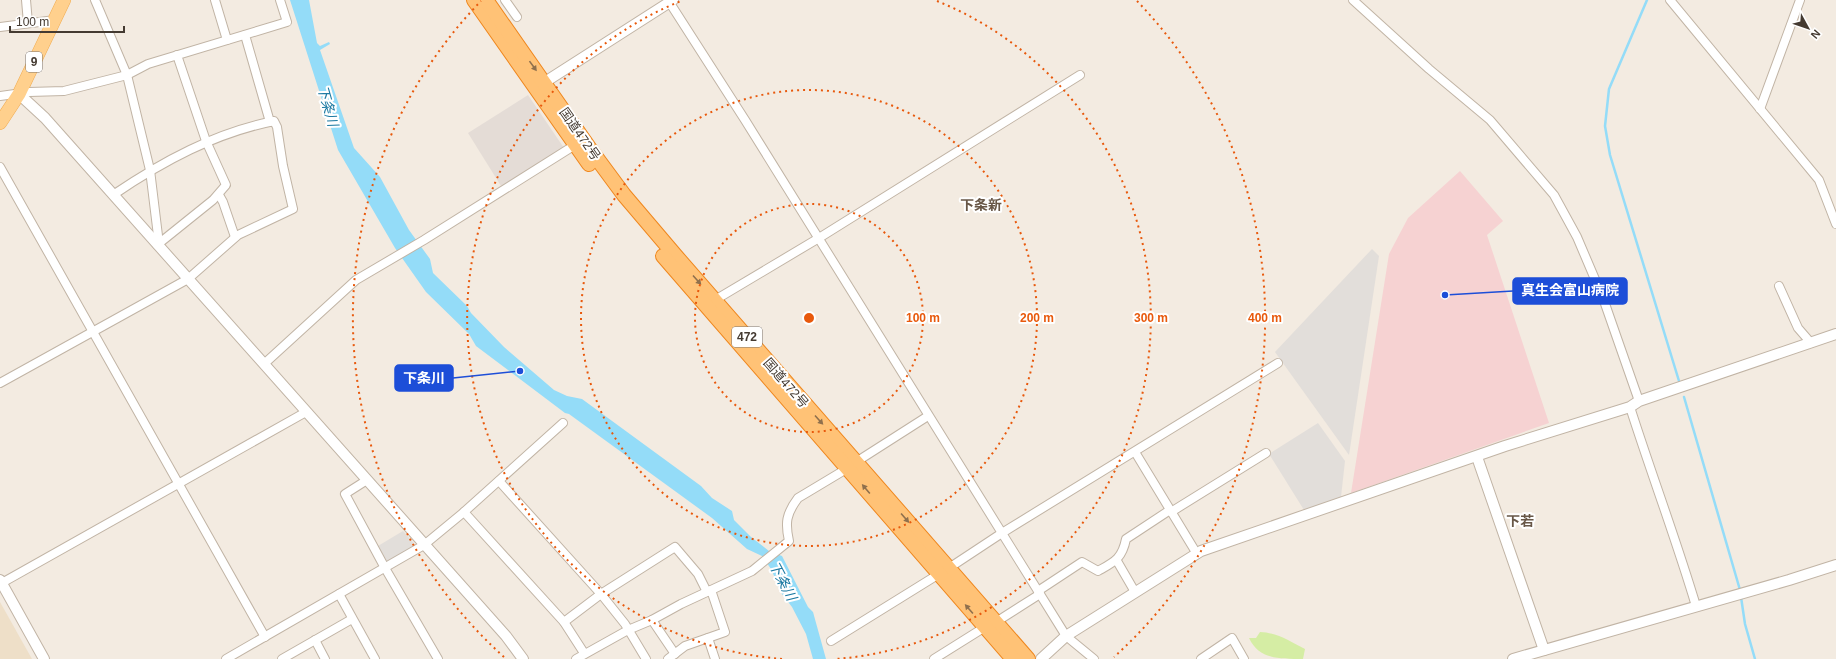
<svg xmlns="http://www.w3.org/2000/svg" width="1836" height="659" font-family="Arial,'Noto Sans JP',sans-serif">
<rect width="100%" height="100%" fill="#f3ebe1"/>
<path fill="#e4dcd6" d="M 528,95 L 564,148 L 501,186 L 468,133 Z"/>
<path fill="#eedfc8" d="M 0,602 L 32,659 L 0,659 Z"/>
<path fill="#f6d2d2" d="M 1460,171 L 1503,221 L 1487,235 L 1549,423 L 1351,493 L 1389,254 L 1408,218 Z"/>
<path fill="#d5eda4" d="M 1260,632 C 1279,633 1289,641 1305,649 L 1303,659 C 1278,659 1259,659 1249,638 L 1256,638 Z"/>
<g fill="#e2deda">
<path d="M 1372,249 L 1379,256 L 1349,455 L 1275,352 Z"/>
<path d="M 1318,423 L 1345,461 L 1341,497 L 1304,510 L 1269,454 Z"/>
<path d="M 403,531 L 416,546 L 388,563 L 378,546 Z"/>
</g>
<path fill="#94dcf8" d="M 290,0 L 309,0 L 317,43 L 320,46 L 329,42 L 330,44 L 320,50 L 354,148 L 380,177 L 409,230 L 430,259 L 433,273 L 467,306 L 471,313 L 504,347 L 554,390 L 567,396 L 582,399 L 701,486 L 712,498 L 732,511 L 734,520 L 751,537 L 769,551 L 782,556 L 808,607 L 813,612 L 826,659 L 813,659 L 806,634 L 792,607 L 782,594 L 771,569 L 762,556 L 747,549 L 712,518 L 569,414 L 565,413 L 476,346 L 469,334 L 426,292 L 395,248 L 338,150 Z"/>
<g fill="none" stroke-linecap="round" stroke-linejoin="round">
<g stroke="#94dcf8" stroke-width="2.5">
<path d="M 1647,0 L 1609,89 L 1605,126 L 1610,155 L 1679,381"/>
<path d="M 1684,397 L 1740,590"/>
<path d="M 1741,597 L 1745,624 L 1755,659"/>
</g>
<defs>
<g id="minor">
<path d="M 26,0 L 28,23"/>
<path d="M 95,0 L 127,75 L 150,170 L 159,244"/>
<path d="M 215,0 L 227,40"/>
<path d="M 505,0 L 517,17"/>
<path d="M 668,0 L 745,120 L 1066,636 L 1094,659"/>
<path d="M 1353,0 L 1429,69 L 1490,120 L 1554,195 L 1577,237 L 1603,298 L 1639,401"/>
<path d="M 1670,0 L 1819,180 L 1836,224"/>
<path d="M 0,27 L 55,20"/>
<path d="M 245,35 L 270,122"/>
<path d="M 0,96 L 29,92 L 64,91 L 127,75 L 148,64 L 287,22 L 280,0"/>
<path d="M 1760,109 L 1800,0"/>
<path d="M 0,167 L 265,637"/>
<path d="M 219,195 L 223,202 L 235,237"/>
<path d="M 157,245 L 213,200 L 226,185 L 206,141 L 177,55"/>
<path d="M 1779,286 L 1798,328 L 1811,343"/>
<path d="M 715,300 L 819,238 L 1080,75"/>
<path d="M 264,364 L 356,280 L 424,240 L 575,145"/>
<path d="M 0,383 L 188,279 L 238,235 L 293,209 L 283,166 L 277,127 L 274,121 C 215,133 163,161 113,195"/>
<path d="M 1630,407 C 1651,473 1676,539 1696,606"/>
<path d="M 1135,452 L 1197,554"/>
<path d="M 856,462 L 928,416"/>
<path d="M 367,480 L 345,494 L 385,568 L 438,659"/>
<path d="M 499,481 L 601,594 L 625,624 L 646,659"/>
<path d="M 464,512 L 564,622 L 584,653"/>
<path d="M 1171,512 L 1266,453"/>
<path d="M 1117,561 L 1135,592"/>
<path d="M 949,568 L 1002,533 L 1278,363"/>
<path d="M 0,584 L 306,412"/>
<path d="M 1038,591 L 1082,562 L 1098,571 C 1114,562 1122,559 1126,539 L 1170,510"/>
<path d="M 339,594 L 375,659"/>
<path d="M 652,620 L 675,654"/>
<path d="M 564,622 L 601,594 L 675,547 L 698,574 L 707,592"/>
<path d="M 996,622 L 1040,594"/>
<path d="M 708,638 L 715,659"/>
<path d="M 315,640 L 325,659"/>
<path d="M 831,641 L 939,574"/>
<path d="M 226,659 L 424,545 L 464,512 L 563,423"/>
<path d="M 282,659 L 352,619"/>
<path d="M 576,659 L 628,630 L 652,620 L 681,604 L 752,571 L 789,541 C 785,523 786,514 798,498 L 848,468"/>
<path d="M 668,659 L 685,646 L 725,632 L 711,590"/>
<path d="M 934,659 L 985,627"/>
<path d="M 1201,659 L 1232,638 L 1244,659"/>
</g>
<g id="tertiary">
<path d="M 545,82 L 673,0"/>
<path d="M 19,94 L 45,118 L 506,636 L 523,659"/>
<path d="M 1477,457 L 1544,650"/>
<path d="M 0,580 L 44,659"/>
<path d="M 1041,659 L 1066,636 L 1201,551 L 1505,446 L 1630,407 L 1639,401 L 1836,334"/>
<path d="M 1513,659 L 1789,580 L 1836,565"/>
</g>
<path id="primary" d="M 0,123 L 19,94 L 64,0"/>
<g id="trunk">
<path d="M 474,0 L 589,164"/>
<path d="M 486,0 L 590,149 L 624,195 L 675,255 L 1028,659"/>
<path d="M 663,256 L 1013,659"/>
</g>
</defs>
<use href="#minor" stroke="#c1b4a5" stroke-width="10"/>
<use href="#tertiary" stroke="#c1b4a5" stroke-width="12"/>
<use href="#primary" stroke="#f1ac50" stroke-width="14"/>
<use href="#trunk" stroke="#ef871e" stroke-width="16"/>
<use href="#minor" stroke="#fff" stroke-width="8"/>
<use href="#tertiary" stroke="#fff" stroke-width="10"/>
<use href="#primary" stroke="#ffd08d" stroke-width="13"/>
<use href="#trunk" stroke="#ffc276" stroke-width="14"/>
</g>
<defs><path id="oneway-solid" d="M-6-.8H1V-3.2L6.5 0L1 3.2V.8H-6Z"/></defs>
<g fill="#8f704d">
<use href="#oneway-solid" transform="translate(533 66) rotate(54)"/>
<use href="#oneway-solid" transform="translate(697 280) rotate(48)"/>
<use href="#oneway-solid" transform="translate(819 420) rotate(48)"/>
<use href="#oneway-solid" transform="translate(866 489) rotate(-130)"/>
<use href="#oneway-solid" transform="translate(905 518) rotate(49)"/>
<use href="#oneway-solid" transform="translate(969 609) rotate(-131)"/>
</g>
<g fill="none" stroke="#e8590c" stroke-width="2" stroke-dasharray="2 4">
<circle cx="809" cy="318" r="114"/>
<circle cx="809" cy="318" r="228"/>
<path d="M782 659A342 342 0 0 1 681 1M937 1A342 342 0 0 1 836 659"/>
<path d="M504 657A456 456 0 0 1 481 1M1137 1A456 456 0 0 1 1114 657"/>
</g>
<g text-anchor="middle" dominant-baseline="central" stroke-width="4" stroke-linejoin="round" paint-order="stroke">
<g fill="#fff" stroke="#7c756f" stroke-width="1">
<rect x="26" y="52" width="16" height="20" rx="3"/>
<rect x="732" y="327" width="30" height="20" rx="3"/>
</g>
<g font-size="12" font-weight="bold" fill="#443a31">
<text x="34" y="62">9</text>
<text x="747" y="337">472</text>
</g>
<g font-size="13" fill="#443a31" stroke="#fff">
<text transform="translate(580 134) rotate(55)">国道472号</text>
<text transform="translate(786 383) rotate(49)">国道472号</text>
</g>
<g font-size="14" font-style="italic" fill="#1d7aa2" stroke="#fff">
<text transform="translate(328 106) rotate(74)">下条川</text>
<text transform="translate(783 581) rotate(62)">下条川</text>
</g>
<g font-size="14" font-weight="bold" fill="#685747" stroke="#fff">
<text x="981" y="205">下条新</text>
<text x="1520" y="521">下若</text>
</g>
</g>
<circle cx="809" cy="318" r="6" fill="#e8590c" stroke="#fff" stroke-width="2"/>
<g font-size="12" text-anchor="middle" font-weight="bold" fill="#e8590c" stroke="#fff" stroke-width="4" stroke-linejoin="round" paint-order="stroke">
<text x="923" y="322">100 m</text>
<text x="1037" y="322">200 m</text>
<text x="1151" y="322">300 m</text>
<text x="1265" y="322">400 m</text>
</g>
<path fill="none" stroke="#1d4ed8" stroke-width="1.5" d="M1445 295L1513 291M520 371L453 378"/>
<g fill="#1d4ed8" stroke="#fff" stroke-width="1.5">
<circle cx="1445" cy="295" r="4"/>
<circle cx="520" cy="371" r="4"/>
</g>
<g fill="#1d4ed8" stroke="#1d4ed8" stroke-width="1.5">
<rect x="1513" y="278" width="114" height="26" rx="4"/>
<rect x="395" y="365" width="58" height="26" rx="4"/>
</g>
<g font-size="14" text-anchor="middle" font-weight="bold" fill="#fff">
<text x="1570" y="295">真生会富山病院</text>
<text x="424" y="383">下条川</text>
</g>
<g transform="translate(1808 28) rotate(130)" stroke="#ffffff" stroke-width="3" paint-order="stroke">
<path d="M0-3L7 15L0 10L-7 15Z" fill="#443a31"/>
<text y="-6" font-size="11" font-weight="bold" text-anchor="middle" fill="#443a31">N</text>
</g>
<path d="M10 26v6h114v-6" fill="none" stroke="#443a31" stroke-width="2"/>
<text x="16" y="26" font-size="12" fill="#443a31" stroke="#ffffff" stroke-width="3" paint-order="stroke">100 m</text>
</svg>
